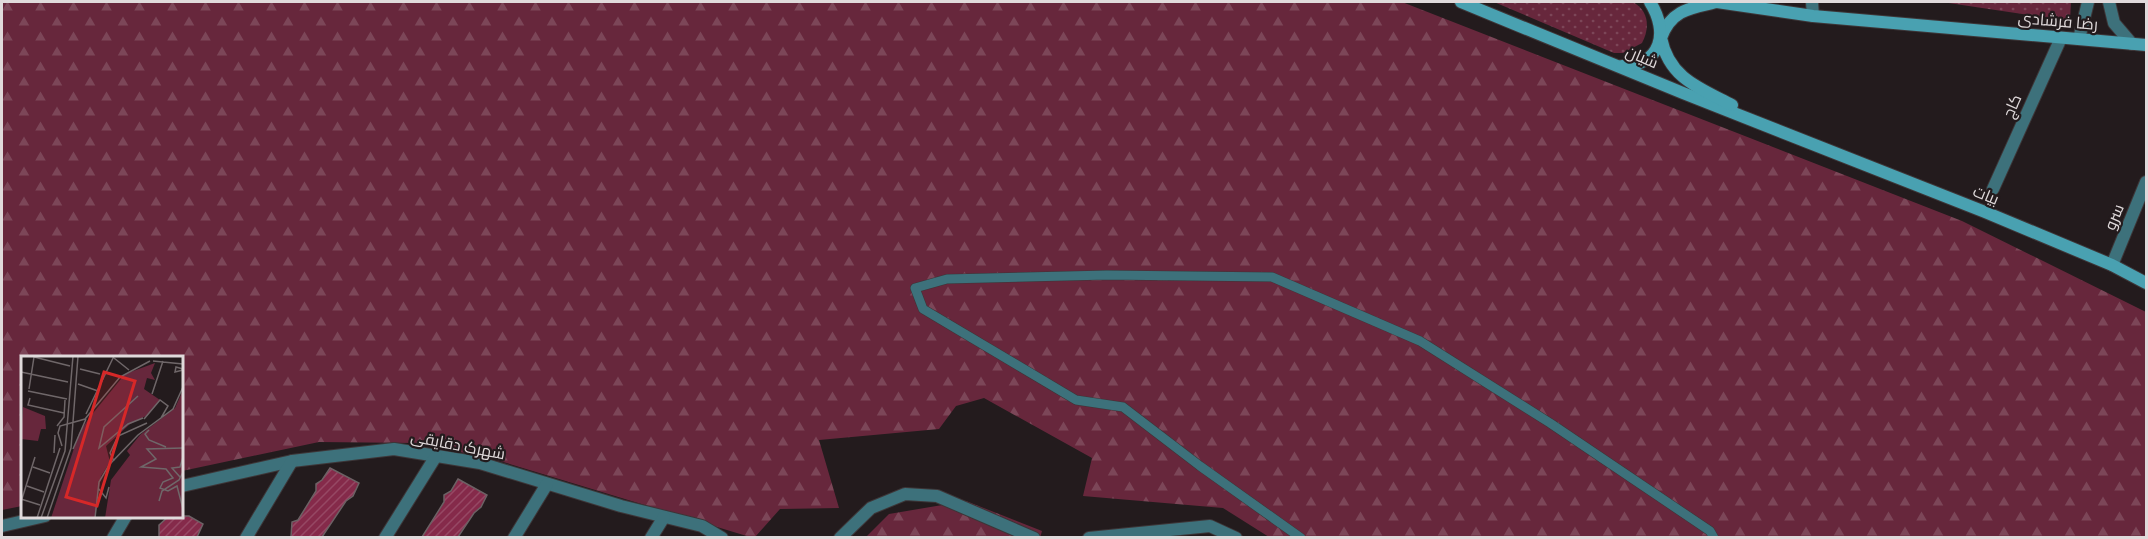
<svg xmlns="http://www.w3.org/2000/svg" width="2148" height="539" font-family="'Roboto Condensed',Cairo,sans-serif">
<defs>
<pattern id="grass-dots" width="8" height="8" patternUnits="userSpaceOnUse" patternTransform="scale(1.5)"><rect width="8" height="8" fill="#67273c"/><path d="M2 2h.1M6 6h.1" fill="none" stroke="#7c4658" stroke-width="1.8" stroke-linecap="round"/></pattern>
<pattern id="forest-firs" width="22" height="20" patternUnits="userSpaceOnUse" patternTransform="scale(1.5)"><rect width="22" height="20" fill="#67273c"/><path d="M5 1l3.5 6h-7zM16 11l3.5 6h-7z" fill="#7c4658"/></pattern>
<pattern id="building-hatch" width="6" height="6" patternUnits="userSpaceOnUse" patternTransform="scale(1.5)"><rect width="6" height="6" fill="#852a4a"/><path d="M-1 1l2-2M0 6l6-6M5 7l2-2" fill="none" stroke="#964864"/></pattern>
</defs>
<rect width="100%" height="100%" fill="#231b1d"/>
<g fill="url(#grass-dots)">
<path d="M 1494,2 L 1633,2 C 1649,11 1650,28 1642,43 L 1623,53 L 1614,53 Z"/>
<path d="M 1942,2 L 2071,2 L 2070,21 Z"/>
</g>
<g fill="url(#forest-firs)">
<path d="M 2,2 L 1402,2 L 1962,221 L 2146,312 L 2146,537 L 1269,537 L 1223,508 L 1083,496 L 1092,458 L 984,398 L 956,406 L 939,429 L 819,440 L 839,508 L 780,509 L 755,537 L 750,537 L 490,458 L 415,443 L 319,442 L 182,471 L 182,358 L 22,358 L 22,506 L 2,510 Z"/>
<path d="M 966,501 L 1042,531 L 1040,538 L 865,538 L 889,514 Z"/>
</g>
<g fill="url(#building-hatch)" stroke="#6c6164" stroke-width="1.5">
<path d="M 330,468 L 359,483 L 353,496 L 346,501 L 322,537 L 291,537 L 292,522 L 298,520 L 316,491 L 316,484 L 322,480 Z"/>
<path d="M 458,479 L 487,495 L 481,507 L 474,513 L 458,537 L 422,537 L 444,502 L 444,495 L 451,491 Z"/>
<path d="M 169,516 L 189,516 L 203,524 L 197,537 L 159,537 L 159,525 Z"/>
</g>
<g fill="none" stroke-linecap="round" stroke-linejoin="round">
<defs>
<path id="service" d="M 1301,538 L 1200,466 L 1123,407 L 1076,400 L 923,309 L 915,288 L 947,279 L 1107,275 L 1272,277 L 1420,341 L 1550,423 L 1710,531 L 1714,538"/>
<g id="minor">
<path d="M 1812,2 L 1813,16"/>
<path d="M 2109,2 L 2114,23 L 2132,44"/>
<path d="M 2079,39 L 2088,2"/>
<path d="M 1993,189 L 2061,38"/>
<path d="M 2112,265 L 2146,182"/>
<path d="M 182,486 L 292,461 L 394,449 L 480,463 L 621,506 L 702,526 L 722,538"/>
<path d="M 2,526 L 45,516"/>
<path d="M 113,538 L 126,516"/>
<path d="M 246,538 L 292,461"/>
<path d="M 385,538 L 436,456"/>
<path d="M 514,538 L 547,484"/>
<path d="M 651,538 L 664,517"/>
<path d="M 840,538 L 871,508 L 905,494 L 937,496 L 1034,538"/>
<path d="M 1089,538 L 1210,526 L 1236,538"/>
</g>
<g id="secondary">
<path d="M 1461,2 L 1683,93 L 1985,212 L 2112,265 L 2146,283"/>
<path d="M 1717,2 L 1813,16 L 2146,45"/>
<path d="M 1717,2 C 1690,8 1671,10 1661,38 C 1669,78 1699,88 1732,105"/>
<path d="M 1622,66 C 1662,65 1669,32 1650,2"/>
</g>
</defs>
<use href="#service" stroke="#3d3638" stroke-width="10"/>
<use href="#minor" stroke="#3d3638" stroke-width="14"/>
<use href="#secondary" stroke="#3d3638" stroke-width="14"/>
<use href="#service" stroke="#3d717b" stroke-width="9"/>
<use href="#minor" stroke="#3d717b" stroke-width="12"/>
<use href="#secondary" stroke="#49a1b1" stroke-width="12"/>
</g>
<g text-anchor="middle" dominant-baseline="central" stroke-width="4.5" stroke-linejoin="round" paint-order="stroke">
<g font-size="16" fill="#e0dadb" stroke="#231b1d">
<text transform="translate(2058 21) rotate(5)">رضا فرشادی</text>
<text transform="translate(1642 57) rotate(23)">شیان</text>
<text transform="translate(2012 106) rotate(-66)">کاج</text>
<text transform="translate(1986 195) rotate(22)">بیات</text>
<text transform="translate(2114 217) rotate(-67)">سرو</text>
<text transform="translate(458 445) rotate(11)">شهرک دقایقی</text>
</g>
</g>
<g transform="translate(21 356)">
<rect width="162" height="162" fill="#231b1d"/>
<path d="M 134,7 L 130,17 L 134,24 L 126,22 L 123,33 L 139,44 L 127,59 L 109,68 L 85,90 L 89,106 L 80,120 L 74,162 L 30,162 L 58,77 L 68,62 L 104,18 ZM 162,34 L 162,162 L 84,162 L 90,124 L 109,99 L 106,95 L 119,79 L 154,52 Z" fill="#67273c"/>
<path d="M 2,51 L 24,60 L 25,73 L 20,73 L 17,85 L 0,83 Z" fill="#67273c"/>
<path fill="none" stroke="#6f6769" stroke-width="1.5" d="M 13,1 L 49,10M 93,2 L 108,14M 132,5 L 162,8M 59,13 L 79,18M 162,13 L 155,11 L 154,16 L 162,14M 0,16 L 47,26M 57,28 L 77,35M 8,33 L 13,1M 7,35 L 46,43M 131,38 L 142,5M 117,40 L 83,71 L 78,92 L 107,68 L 122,62M 9,42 L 7,49 L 43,57M 65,58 L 93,0M 123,63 L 139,44 L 147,50 L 140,62M 36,70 L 43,61 L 44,44M 128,74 L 124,78 L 128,84 L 145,91M 41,90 L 37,77 L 39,70 L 64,63 L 99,21 L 129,5M 162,92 L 126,93 L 135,103 L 120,111 L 145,113 L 152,122 L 142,126 L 139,132 L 147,135 L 156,130 L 162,153M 52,93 L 65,63M 33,97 L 34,79M 93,105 L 89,97 L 97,80 L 126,67M 12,111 L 29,117M 159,121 L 151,112 L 159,111 L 162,101M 6,130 L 23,136M 77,132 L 85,142 L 88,131M 0,143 L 19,149M 138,145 L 141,135 L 158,124 L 162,116M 0,146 L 14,101M 16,162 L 39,92M 20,162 L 44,95 L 52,0M 26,162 L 50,92 L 57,0M 74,162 L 78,126 L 88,109 L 117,79 L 152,53 L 162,31"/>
<path fill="#d62828" fill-opacity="0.15" stroke="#d62828" stroke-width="3" d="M 83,16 L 114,25 L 76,150 L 45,141 Z"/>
<rect width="162" height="162" fill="none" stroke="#e0dadb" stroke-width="3"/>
</g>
<rect width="2148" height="539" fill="none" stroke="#e0dadb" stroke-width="6"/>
</svg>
